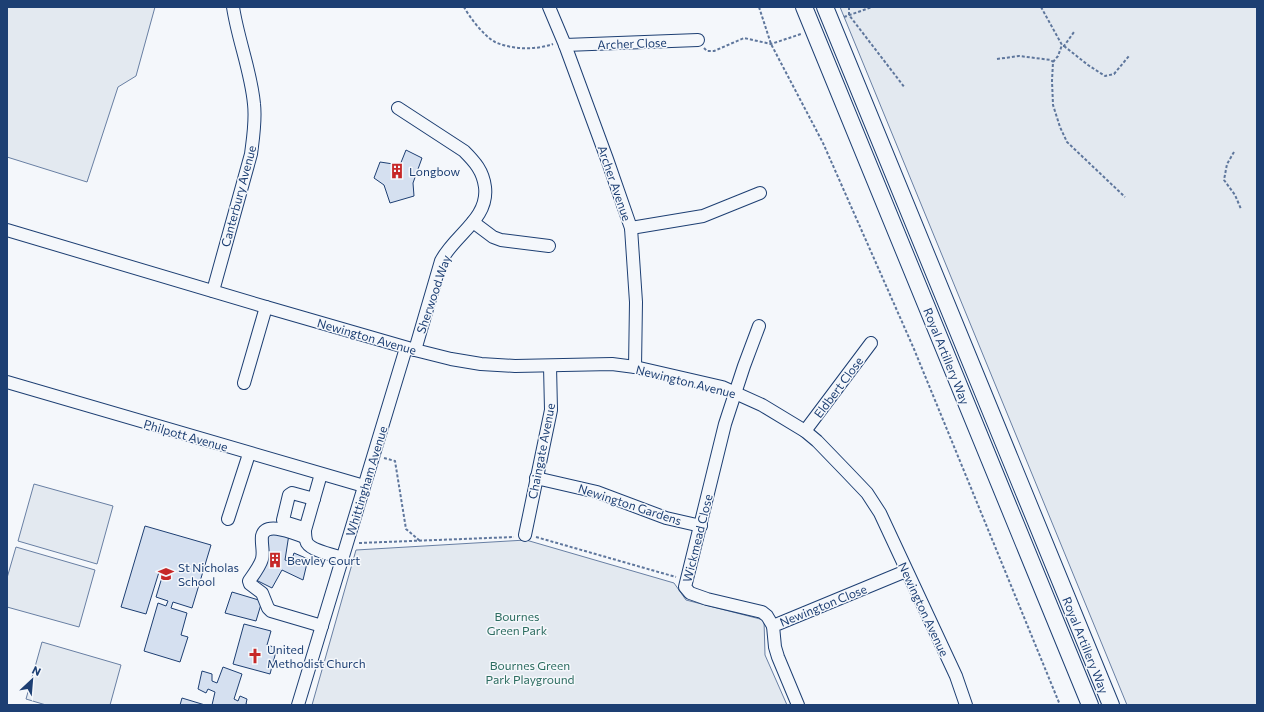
<svg xmlns="http://www.w3.org/2000/svg" width="1264" height="712" font-family="Commissioner,sans-serif">
<rect width="100%" height="100%" fill="#f4f7fb"/>
<g fill="#e3e9f0" stroke="#687fa3">
<path d="M 7,7 L 155,7 L 136,76 L 118,87 L 87,182 L 7,157 Z"/>
<path d="M 840,7 L 1257,7 L 1257,705 L 1127,705 Z"/>
<path d="M 34,484 L 113,506 L 97,564 L 18,541 Z"/>
<path d="M 526,540 L 674,583 L 686,600 L 764,620 L 765,655 L 787,705 L 312,705 L 356,550 Z"/>
<path d="M 16,547 L 95,570 L 79,627 L 7,607 L 7,578 Z"/>
<path d="M 42,642 L 121,665 L 110,705 L 46,705 L 26,699 Z"/>
</g>
<g fill="#d5e0f0" stroke="#1d3f73">
<path d="M 406,150 L 422,158 L 413,183 L 414,196 L 390,203 L 384,185 L 374,178 L 380,162 L 400,165 Z"/>
<path d="M 145,526 L 211,545 L 192,608 L 173,602 L 171,608 L 187,613 L 181,635 L 188,637 L 180,662 L 144,651 L 158,603 L 166,606 L 168,601 L 156,597 L 163,574 L 159,572 L 146,614 L 121,607 Z"/>
<path d="M 267,532 L 289,534 L 285,560 L 291,562 L 294,553 L 308,559 L 303,580 L 282,570 L 272,588 L 254,579 Z"/>
<path d="M 232,592 L 262,601 L 256,621 L 225,613 Z"/>
<path d="M 244,624 L 271,631 L 267,645 L 277,648 L 270,674 L 233,664 Z"/>
<path d="M 223,667 L 242,674 L 234,699 L 238,701 L 240,696 L 247,699 L 246,704 L 249,705 L 212,705 L 215,692 L 208,689 L 206,693 L 198,689 L 202,671 L 212,674 L 212,681 L 217,683 Z"/>
<path d="M 182,698 L 205,705 L 180,705 Z"/>
</g>
<g fill="none" stroke-linecap="round" stroke-linejoin="round">
<defs>
<g id="minor">
<path d="M 549,7 L 565,45 L 607,159 L 631,228 L 636,302 L 635,367"/>
<path d="M 565,45 L 698,40"/>
<path d="M 398,108 L 464,151 C 475,162 483,171 485,187 C 489,219 454,235 441,261 L 415,350"/>
<path d="M 473,222 L 493,237 L 501,240 L 549,246"/>
<path d="M 631,228 L 703,216 L 760,193"/>
<path d="M 7,230 L 266,307 L 415,350 L 451,359 L 481,364 L 515,366 L 612,364 L 635,367 L 722,387 L 762,405 L 805,431 L 817,441 L 846,471 L 867,493 L 880,513 L 956,676 L 966,705"/>
<path d="M 213,291 L 251,154 C 253,138 256,121 254,104 C 251,71 238,40 233,7"/>
<path d="M 759,326 L 744,366 L 725,424 L 685,587 L 690,593 L 707,599 L 762,612 L 767,616 L 773,626"/>
<path d="M 7,382 L 364,486"/>
<path d="M 244,383 L 266,307"/>
<path d="M 805,431 L 871,343"/>
<path d="M 321,474 L 305,530 C 305,535 305,539 307,543 C 312,551 334,555 343,558"/>
<path d="M 536,478 L 597,492 L 666,518 L 701,526"/>
<path d="M 228,519 L 249,454"/>
<path d="M 300,527 L 284,522 L 283,520 L 289,495 L 292,493 L 314,499"/>
<path d="M 525,535 L 551,410 L 550,366"/>
<path d="M 305,537 C 295,534 266,520 262,536 C 261,544 264,551 262,559 C 260,566 254,574 249,581 L 250,584 L 262,593 L 268,608 L 271,611 L 322,626"/>
<path d="M 298,705 L 406,348"/>
<path d="M 798,705 L 778,657 L 775,647 L 773,626 L 906,571"/>
</g>
<g id="major">
<path d="M 804,7 L 1090,705"/>
<path d="M 825,7 L 1111,705"/>
</g>
</defs>
<use href="#minor" stroke="#1d3f73" stroke-width="14"/>
<use href="#major" stroke="#1d3f73" stroke-width="18"/>
<g stroke="#5e769c" stroke-width="2" stroke-dasharray="3 2" stroke-linecap="butt">
<path d="M 464,7 C 470,18 484,36 495,42 C 513,50 536,50 553,44"/>
<path d="M 759,7 L 771,44 L 823,143 L 914,349 L 1060,705"/>
<path d="M 849,7 L 849,15 L 905,88"/>
<path d="M 1041,7 L 1062,45 L 1058,56 L 1053,62 L 1052,81 L 1053,105 L 1060,127 L 1067,142 L 1125,197"/>
<path d="M 844,17 L 872,7"/>
<path d="M 1063,46 L 1064,46 L 1074,32"/>
<path d="M 1064,46 L 1088,65 L 1105,76 L 1114,74 L 1129,56"/>
<path d="M 704,48 L 707,51 L 714,51 L 744,38 L 771,44 L 801,34"/>
<path d="M 997,59 L 1019,56 L 1051,60 L 1053,62"/>
<path d="M 1234,152 L 1227,164 L 1224,180 L 1235,195 L 1241,209"/>
<path d="M 384,458 L 395,461 L 406,529 L 420,541"/>
<path d="M 536,537 L 676,577"/>
<path d="M 359,543 L 514,537"/>
</g>
<use href="#minor" stroke="#f4f7fb" stroke-width="12"/>
<use href="#major" stroke="#f4f7fb" stroke-width="16"/>
</g>
<defs>
<symbol id="building-bare" viewBox="-9 -9 18 18"><path d="M-4-6H4V6H1V3H-1V6H-4ZM-2.5-4.3h1.7v1.8h-1.7ZM.8-4.3h1.7v1.8H.8ZM-2.5-1h1.7V.8h-1.7ZM.8-1h1.7V.8H.8Z" fill="#c62828" stroke="#f4f7fb" stroke-width="2.5" paint-order="stroke"/></symbol>
<symbol id="school-bare" viewBox="-9 -9 18 18"><path d="M0-5L7-2L0 1L-7-2ZM-4 1L0 2.5L4 1V4Q0 6-4 4Z" fill="#c62828" stroke="#f4f7fb" stroke-width="2.5" paint-order="stroke"/></symbol>
<symbol id="church-bare" viewBox="-9 -9 18 18"><path d="M-1.2-6h2.4v3.5h3.3v2.4h-3.3V6h-2.4V-.1h-3.3v-2.4h3.3Z" fill="#c62828" stroke="#f4f7fb" stroke-width="2.5" paint-order="stroke"/></symbol>
</defs>
<g fill-rule="evenodd">
<use href="#building-bare" x="386" y="160" width="22" height="22"/>
<use href="#building-bare" x="264" y="549" width="22" height="22"/>
<use href="#school-bare" x="155" y="563" width="22" height="22"/>
<use href="#church-bare" x="244" y="645" width="22" height="22"/>
</g>
<g text-anchor="middle" dominant-baseline="central" stroke-width="3" stroke-linejoin="round" paint-order="stroke">
<g font-size="12" fill="#1d3f73" stroke="#f4f7fb">
<text transform="translate(632 43) rotate(-2)">Archer Close</text>
<text transform="translate(615 183) rotate(71)">Archer Avenue</text>
<text transform="translate(238 196) rotate(-75)">Canterbury Avenue</text>
<text transform="translate(433 294) rotate(-71)">Sherwood Way</text>
<text transform="translate(367 336) rotate(16)">Newington Avenue</text>
<text transform="translate(947 356) rotate(68)">Royal Artillery Way</text>
<text transform="translate(686 381) rotate(14)">Newington Avenue</text>
<text transform="translate(838 387) rotate(-53)">Eldbert Close</text>
<text transform="translate(186 435) rotate(16)">Philpott Avenue</text>
<text transform="translate(541 451) rotate(-79)">Chaingate Avenue</text>
<text transform="translate(366 481) rotate(-73)">Whittingham Avenue</text>
<text transform="translate(630 504) rotate(18)">Newington Gardens</text>
<text transform="translate(697 538) rotate(-76)">Wickmead Close</text>
<text transform="translate(823 605) rotate(-22)">Newington Close</text>
<text transform="translate(924 609) rotate(65)">Newington Avenue</text>
<text transform="translate(1086 645) rotate(68)">Royal Artillery Way</text>
</g>
<g font-size="12" fill="#1d3f73" stroke="#f4f7fb" text-anchor="start">
<text x="409" y="171">Longbow</text>
<text x="287" y="560">Bewley Court</text>
<text x="178" y="567">St Nicholas<tspan x="178" dy="14">School</tspan></text>
<text x="267" y="649">United<tspan x="267" dy="14">Methodist Church</tspan></text>
</g>
<g font-size="12" fill="#2c6c60" stroke="#f4f7fb">
<text x="517" y="616">Bournes<tspan x="517" dy="14">Green Park</tspan></text>
<text x="530" y="665">Bournes Green<tspan x="530" dy="14">Park Playground</tspan></text>
</g>
</g>
<rect width="1264" height="712" fill="none" stroke="#1d3f73" stroke-width="16"/>
<g transform="translate(32 680) rotate(26)" stroke="#f4f7fb" stroke-width="3" paint-order="stroke">
<path d="M0-3L7 15L0 10L-7 15Z" fill="#1d3f73"/>
<text y="-6" font-size="11" font-weight="bold" text-anchor="middle" fill="#1d3f73">N</text>
</g>
</svg>
